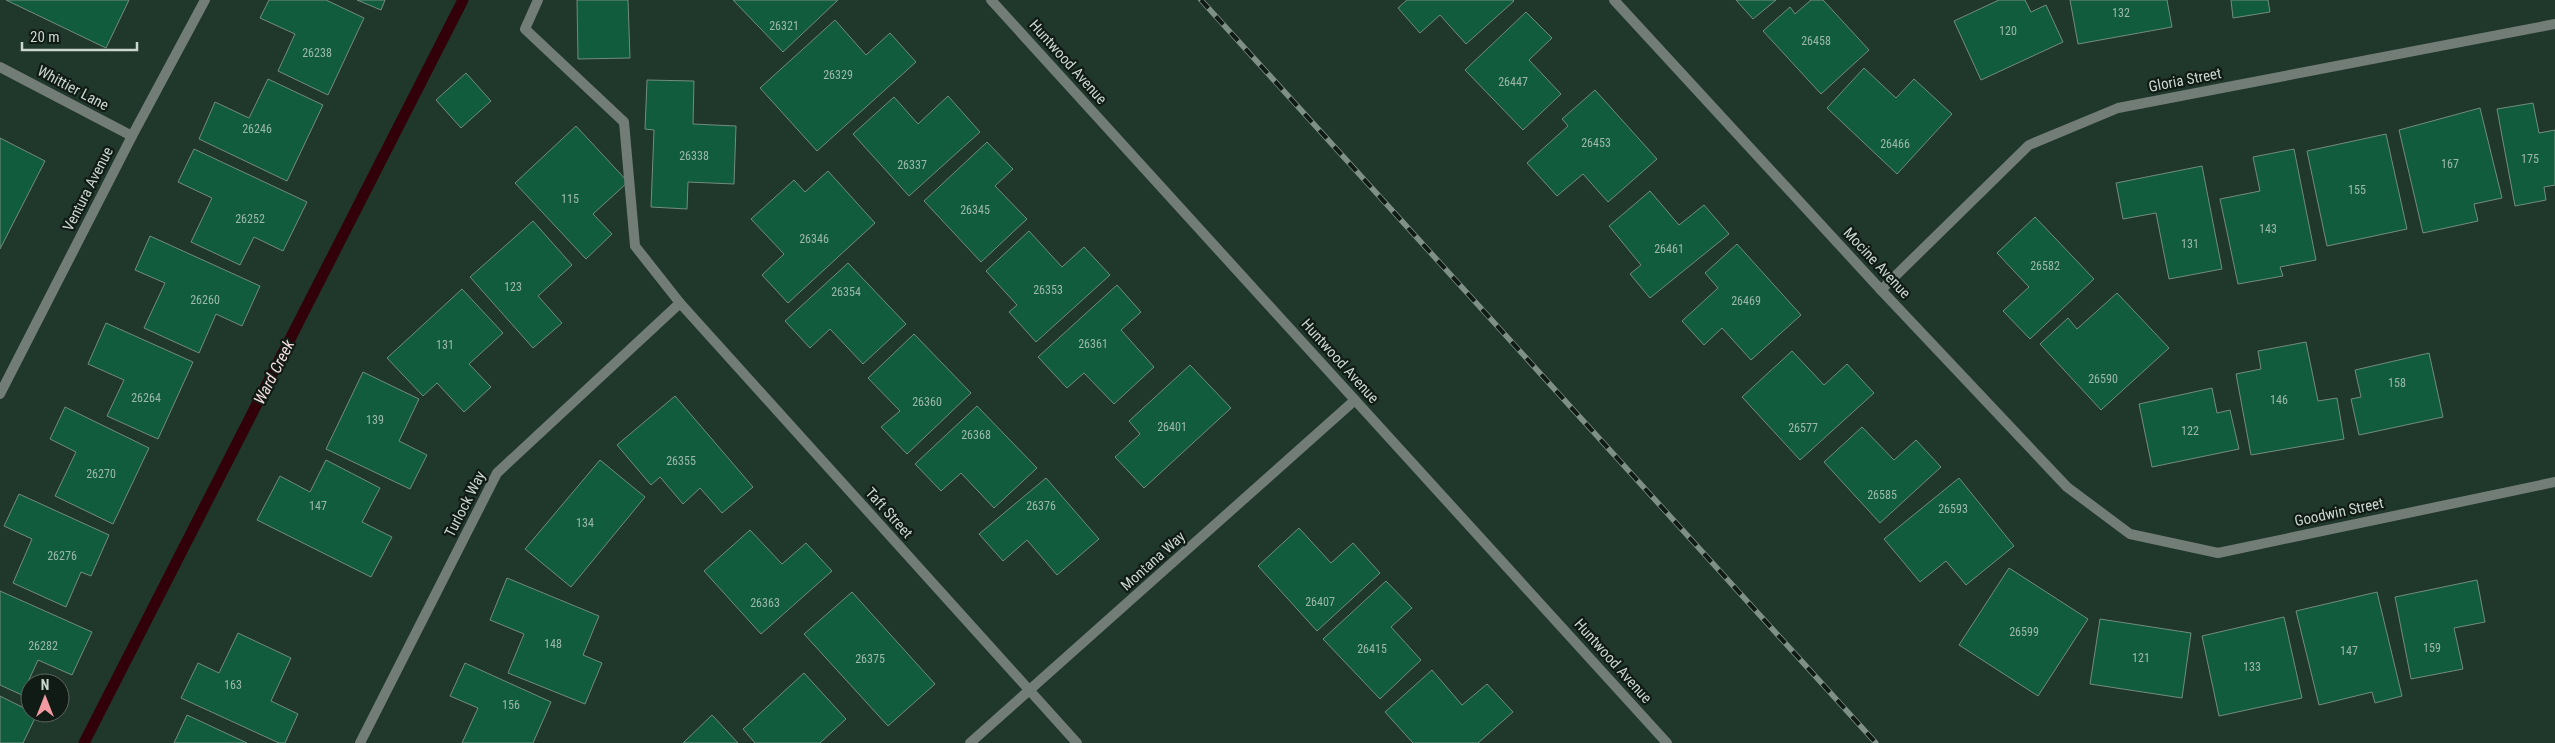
<svg xmlns="http://www.w3.org/2000/svg" width="2555" height="743" font-family="'Roboto Condensed',sans-serif">
<rect width="100%" height="100%" fill="#20372b"/>
<g fill="none" stroke-linecap="round" stroke-linejoin="round">
<path stroke="#310008" stroke-width="11" d="M 84,743 L 463,0"/>
</g>
<g fill="#125c3e" stroke="#728c7e">
<path d="M 6,0 L 129,0 L 106,48 Z"/>
<path d="M 269,0 L 326,0 L 364,18 L 328,95 L 278,71 L 295,34 L 260,18 Z"/>
<path d="M 357,0 L 385,0 L 381,10 Z"/>
<path d="M 577,0 L 628,0 L 630,58 L 578,59 Z"/>
<path d="M 733,0 L 838,0 L 783,52 Z"/>
<path d="M 1407,0 L 1513,0 L 1514,1 L 1466,44 L 1440,15 L 1420,33 L 1398,8 Z"/>
<path d="M 1736,0 L 1776,0 L 1753,19 Z"/>
<path d="M 1811,0 L 1823,0 L 1869,50 L 1821,94 L 1763,31 L 1790,7 L 1795,14 Z"/>
<path d="M 1999,0 L 2025,0 L 2031,12 L 2046,5 L 2063,42 L 1981,80 L 1954,21 Z"/>
<path d="M 2070,0 L 2167,0 L 2172,27 L 2078,44 Z"/>
<path d="M 2231,0 L 2268,0 L 2270,12 L 2233,18 Z"/>
<path d="M 1526,12 L 1552,38 L 1529,60 L 1561,94 L 1523,130 L 1465,70 Z"/>
<path d="M 835,20 L 866,55 L 890,33 L 916,62 L 817,151 L 760,88 Z"/>
<path d="M 1864,68 L 1896,98 L 1914,79 L 1952,114 L 1897,174 L 1827,108 Z"/>
<path d="M 466,73 L 491,101 L 461,128 L 436,100 Z"/>
<path d="M 268,79 L 323,105 L 287,181 L 199,139 L 215,102 L 249,118 Z"/>
<path d="M 647,80 L 694,81 L 693,124 L 736,126 L 734,184 L 688,182 L 687,209 L 651,207 L 654,130 L 645,129 Z"/>
<path d="M 1595,90 L 1657,159 L 1608,202 L 1583,174 L 1557,196 L 1527,163 L 1568,126 L 1562,119 Z"/>
<path d="M 948,96 L 980,132 L 909,196 L 853,134 L 894,97 L 918,124 Z"/>
<path d="M 2533,103 L 2539,133 L 2555,130 L 2555,185 L 2544,187 L 2546,200 L 2515,206 L 2497,109 Z"/>
<path d="M 2480,108 L 2502,198 L 2474,204 L 2478,221 L 2423,233 L 2399,130 Z"/>
<path d="M 576,126 L 628,182 L 593,214 L 612,234 L 586,259 L 515,183 Z"/>
<path d="M 2386,134 L 2407,229 L 2327,246 L 2307,151 Z"/>
<path d="M 0,138 L 45,161 L 0,249 Z"/>
<path d="M 987,142 L 1013,169 L 995,186 L 1027,219 L 981,262 L 924,201 Z"/>
<path d="M 194,149 L 307,202 L 283,251 L 254,237 L 240,265 L 191,242 L 212,198 L 178,182 Z"/>
<path d="M 2294,149 L 2316,260 L 2280,267 L 2283,276 L 2238,284 L 2220,199 L 2260,191 L 2253,157 Z"/>
<path d="M 2202,166 L 2222,269 L 2169,279 L 2156,213 L 2123,219 L 2116,183 Z"/>
<path d="M 828,171 L 875,223 L 788,303 L 762,275 L 784,254 L 751,219 L 794,180 L 805,192 Z"/>
<path d="M 1650,191 L 1679,225 L 1704,205 L 1729,234 L 1650,298 L 1630,274 L 1641,265 L 1609,226 Z"/>
<path d="M 2035,217 L 2094,279 L 2030,339 L 2003,311 L 2029,287 L 1997,253 Z"/>
<path d="M 533,221 L 572,265 L 538,296 L 562,323 L 533,348 L 470,277 Z"/>
<path d="M 1029,231 L 1062,267 L 1084,247 L 1110,275 L 1036,342 L 1009,312 L 1017,305 L 986,271 Z"/>
<path d="M 150,236 L 260,286 L 242,326 L 216,314 L 199,353 L 144,328 L 165,283 L 135,270 Z"/>
<path d="M 1737,244 L 1801,315 L 1751,360 L 1722,328 L 1704,345 L 1682,321 L 1718,288 L 1705,273 Z"/>
<path d="M 848,263 L 906,324 L 863,364 L 830,329 L 810,348 L 785,321 Z"/>
<path d="M 1117,285 L 1141,312 L 1121,330 L 1154,367 L 1114,404 L 1084,373 L 1067,388 L 1038,357 Z"/>
<path d="M 462,289 L 503,333 L 469,364 L 491,387 L 464,412 L 437,383 L 423,396 L 387,358 Z"/>
<path d="M 2117,293 L 2169,348 L 2101,410 L 2040,344 L 2068,318 L 2077,329 Z"/>
<path d="M 106,323 L 193,362 L 158,439 L 107,416 L 124,380 L 88,364 Z"/>
<path d="M 914,334 L 971,393 L 907,454 L 881,427 L 900,411 L 868,378 Z"/>
<path d="M 2306,342 L 2318,401 L 2337,398 L 2344,439 L 2251,455 L 2236,374 L 2261,369 L 2258,351 Z"/>
<path d="M 1792,351 L 1824,385 L 1847,364 L 1874,393 L 1800,460 L 1742,397 Z"/>
<path d="M 2429,353 L 2443,417 L 2359,435 L 2351,399 L 2361,397 L 2355,370 Z"/>
<path d="M 1190,365 L 1231,408 L 1144,488 L 1115,457 L 1140,434 L 1129,421 Z"/>
<path d="M 363,372 L 419,399 L 399,441 L 427,455 L 410,489 L 326,449 Z"/>
<path d="M 2212,388 L 2217,413 L 2230,410 L 2239,449 L 2152,467 L 2139,404 Z"/>
<path d="M 675,396 L 753,487 L 722,513 L 700,488 L 683,504 L 660,477 L 651,485 L 617,445 Z"/>
<path d="M 977,406 L 1037,468 L 994,508 L 961,473 L 941,491 L 915,464 Z"/>
<path d="M 65,407 L 149,448 L 113,524 L 55,496 L 76,452 L 50,439 Z"/>
<path d="M 1862,427 L 1894,460 L 1916,440 L 1941,467 L 1880,523 L 1824,462 Z"/>
<path d="M 326,460 L 380,488 L 362,522 L 392,537 L 371,577 L 257,520 L 280,476 L 310,492 Z"/>
<path d="M 600,460 L 645,497 L 571,587 L 525,549 Z"/>
<path d="M 1046,478 L 1099,539 L 1057,575 L 1027,540 L 1003,561 L 979,534 Z"/>
<path d="M 1959,478 L 2014,546 L 1966,585 L 1946,561 L 1920,582 L 1884,539 Z"/>
<path d="M 19,494 L 109,535 L 91,576 L 81,572 L 66,607 L 13,583 L 32,539 L 4,526 Z"/>
<path d="M 1299,528 L 1331,563 L 1353,543 L 1380,573 L 1317,631 L 1258,566 Z"/>
<path d="M 750,530 L 782,564 L 806,543 L 832,571 L 761,634 L 704,571 Z"/>
<path d="M 2009,568 L 2088,619 L 2038,696 L 1959,645 Z"/>
<path d="M 507,578 L 599,616 L 583,655 L 602,663 L 585,704 L 508,673 L 524,634 L 490,620 Z"/>
<path d="M 2477,580 L 2485,622 L 2454,628 L 2463,669 L 2411,679 L 2395,597 Z"/>
<path d="M 1386,581 L 1412,608 L 1391,627 L 1421,660 L 1380,699 L 1323,639 Z"/>
<path d="M 0,591 L 92,632 L 72,675 L 38,660 L 22,695 L 0,685 Z"/>
<path d="M 852,592 L 935,684 L 888,726 L 804,634 Z"/>
<path d="M 2377,592 L 2402,696 L 2375,703 L 2372,692 L 2319,705 L 2296,611 Z"/>
<path d="M 2284,617 L 2302,698 L 2219,716 L 2202,636 Z"/>
<path d="M 2100,619 L 2191,633 L 2182,698 L 2090,684 Z"/>
<path d="M 238,633 L 291,658 L 271,701 L 298,714 L 285,743 L 279,743 L 181,698 L 198,663 L 219,673 Z"/>
<path d="M 465,663 L 551,702 L 533,743 L 462,743 L 478,708 L 450,696 Z"/>
<path d="M 1432,670 L 1462,705 L 1487,684 L 1513,712 L 1478,743 L 1413,743 L 1385,712 Z"/>
<path d="M 804,673 L 846,719 L 820,743 L 755,743 L 743,729 Z"/>
<path d="M 0,696 L 30,711 L 30,713 L 37,714 L 23,743 L 0,743 Z"/>
<path d="M 187,715 L 247,743 L 174,743 Z"/>
<path d="M 712,715 L 738,743 L 683,743 Z"/>
</g>
<g fill="none" stroke-linecap="round" stroke-linejoin="round">
<path stroke="#727d77" stroke-width="10" d="M 538,0 L 525,29 L 624,122 L 635,246 L 680,303"/>
<g stroke="#727d77" stroke-width="10">
<path d="M 1614,0 L 1881,290 L 2067,487 L 2130,534 L 2218,553 L 2555,482"/>
<path d="M 0,67 L 132,136"/>
<path d="M 1881,290 L 2029,145 L 2118,108 L 2555,24"/>
<path d="M 0,394 L 132,136 L 205,0"/>
<path d="M 360,743 L 497,473 L 680,303 L 1077,743"/>
<path d="M 970,743 L 1355,400"/>
</g>
<path stroke="#727d77" stroke-width="10" d="M 991,0 L 1667,743"/>
<defs>
<path id="rail" d="M 1201,0 L 1876,743"/>
</defs>
<use href="#rail" stroke="#7f9187" stroke-width="5.5"/>
<use href="#rail" stroke="#111b16" stroke-width="4" stroke-dasharray="11" stroke-linecap="butt"/>
</g>
<g text-anchor="middle" dominant-baseline="central" stroke-width="4.5" stroke-linejoin="round" paint-order="stroke">
<g font-size="12" fill="#9cb8ab">
<text x="2121" y="13">132</text>
<text x="784" y="26">26321</text>
<text x="2008" y="31">120</text>
<text x="1816" y="41">26458</text>
<text x="317" y="53">26238</text>
<text x="838" y="75">26329</text>
<text x="1513" y="82">26447</text>
<text x="257" y="129">26246</text>
<text x="1596" y="143">26453</text>
<text x="1895" y="144">26466</text>
<text x="694" y="156">26338</text>
<text x="2530" y="159">175</text>
<text x="2450" y="164">167</text>
<text x="912" y="165">26337</text>
<text x="2357" y="190">155</text>
<text x="570" y="199">115</text>
<text x="975" y="210">26345</text>
<text x="250" y="219">26252</text>
<text x="2268" y="229">143</text>
<text x="814" y="239">26346</text>
<text x="2190" y="244">131</text>
<text x="1669" y="249">26461</text>
<text x="2045" y="266">26582</text>
<text x="513" y="287">123</text>
<text x="1048" y="290">26353</text>
<text x="846" y="292">26354</text>
<text x="205" y="300">26260</text>
<text x="1746" y="301">26469</text>
<text x="1093" y="344">26361</text>
<text x="445" y="345">131</text>
<text x="2103" y="379">26590</text>
<text x="2397" y="383">158</text>
<text x="146" y="398">26264</text>
<text x="2279" y="400">146</text>
<text x="927" y="402">26360</text>
<text x="375" y="420">139</text>
<text x="1172" y="427">26401</text>
<text x="1803" y="428">26577</text>
<text x="2190" y="431">122</text>
<text x="976" y="435">26368</text>
<text x="681" y="461">26355</text>
<text x="101" y="474">26270</text>
<text x="1882" y="495">26585</text>
<text x="318" y="506">147</text>
<text x="1041" y="506">26376</text>
<text x="1953" y="509">26593</text>
<text x="585" y="523">134</text>
<text x="62" y="556">26276</text>
<text x="1320" y="602">26407</text>
<text x="765" y="603">26363</text>
<text x="2024" y="632">26599</text>
<text x="553" y="644">148</text>
<text x="43" y="646">26282</text>
<text x="2432" y="648">159</text>
<text x="1372" y="649">26415</text>
<text x="2349" y="651">147</text>
<text x="2141" y="658">121</text>
<text x="870" y="659">26375</text>
<text x="2252" y="667">133</text>
<text x="233" y="685">163</text>
<text x="511" y="705">156</text>
</g>
<g font-size="15" fill="#cad7cf" stroke="#111b16">
<text transform="translate(1068 62) rotate(48)">Huntwood Avenue</text>
<text transform="translate(2185 80) rotate(-11)">Gloria Street</text>
<text transform="translate(73 88) rotate(28)">Whittier Lane</text>
<text transform="translate(88 189) rotate(-63)">Ventura Avenue</text>
<text transform="translate(1877 263) rotate(47)">Mocine Avenue</text>
<text transform="translate(1340 361) rotate(48)">Huntwood Avenue</text>
<text transform="translate(465 504) rotate(-63)">Turlock Way</text>
<text transform="translate(2339 512) rotate(-12)">Goodwin Street</text>
<text transform="translate(889 513) rotate(48)">Taft Street</text>
<text transform="translate(1153 561) rotate(-42)">Montana Way</text>
<text transform="translate(1613 661) rotate(48)">Huntwood Avenue</text>
</g>
<g font-size="16" font-style="italic" fill="#f5dcdd" stroke="#111b16">
<text transform="translate(274 372) rotate(-63)">Ward Creek</text>
</g>
</g>
<g transform="translate(45 698)"><circle r="24" fill="#111b16" stroke="#5b6660"/>
<path d="M0-4L9 19L0 12L-9 19Z" fill="#f49aa1"/>
<text y="-8" font-size="14" font-weight="bold" text-anchor="middle" fill="#cad7cf">N</text>
</g>
<path d="M22 42v8h115v-8" fill="none" stroke="#cad7cf" stroke-width="2.5"/>
<text x="30" y="42" font-size="15" fill="#cad7cf" stroke="#111b16" stroke-width="4" paint-order="stroke">20 m</text>
</svg>
